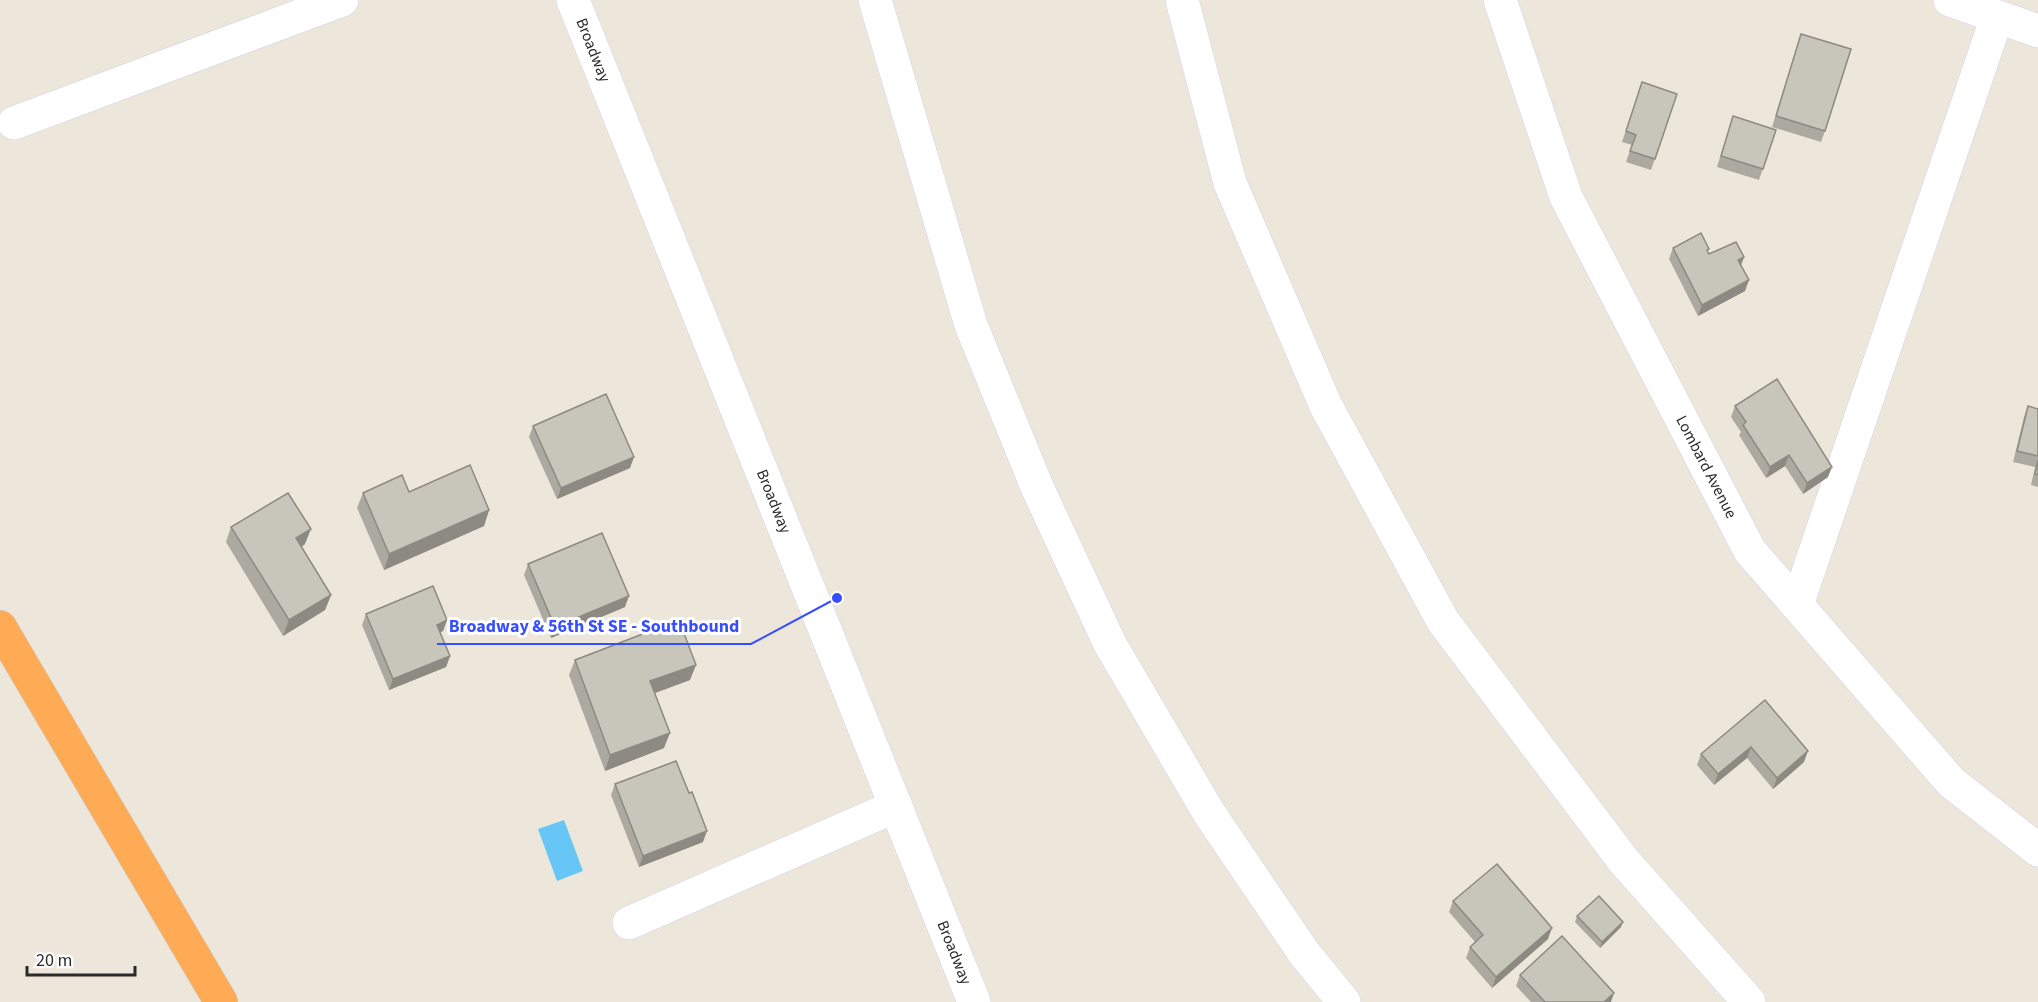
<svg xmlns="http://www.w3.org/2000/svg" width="2038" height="1002" font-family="'Source Sans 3',sans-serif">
<rect width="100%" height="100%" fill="#ede7db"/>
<path fill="#68c6f6" d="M 564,820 L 583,871 L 557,881 L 538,829 Z"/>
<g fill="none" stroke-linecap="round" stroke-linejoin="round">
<defs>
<g id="minor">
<path id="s1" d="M 573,0 L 974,1002"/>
<path d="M 875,0 L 971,325 L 1037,487 L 1110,644 L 1209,813 L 1304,953 L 1344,1002"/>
<path d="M 1182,0 L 1230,183 L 1326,406 L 1443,621 L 1623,860 L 1749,1002"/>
<path id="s2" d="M 1500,0 L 1566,197 L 1750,551 L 1951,782 L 2038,850"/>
<path d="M 1950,0 L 2038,31"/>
<path d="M 14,123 L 342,0"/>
<path d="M 1797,605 L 1997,17"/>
<path d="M 629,923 L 896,806"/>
</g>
<path id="highway" d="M 0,627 L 221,1002"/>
</defs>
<use href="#minor" stroke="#d1d3e4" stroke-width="34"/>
<use href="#highway" stroke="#c8c8c8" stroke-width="34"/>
<use href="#minor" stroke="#fff" stroke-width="33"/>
<use href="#highway" stroke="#ffab55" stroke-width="33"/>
</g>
<g fill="#aca9a0">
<path d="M 1801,34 L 1825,131 L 1821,142 L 1772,127 Z"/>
<path d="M 1642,82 L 1677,94 L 1651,170 L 1626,162 L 1632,145 L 1622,142 Z"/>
<path d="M 1733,116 L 1776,130 L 1759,180 L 1717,167 Z"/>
<path d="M 1673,248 L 1708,252 L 1709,254 L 1744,257 L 1741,265 L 1745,291 L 1698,316 L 1669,259 Z"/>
<path d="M 1735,406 L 1828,477 L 1803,494 L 1785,466 L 1766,478 L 1739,435 L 1741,432 L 1731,417 Z"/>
<path d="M 2028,406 L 2038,409 L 2038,487 L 2031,485 L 2035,467 L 2013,462 L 2024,417 Z"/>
<path d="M 533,426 L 630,468 L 557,499 L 529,437 Z"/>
<path d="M 409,492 L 489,510 L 484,526 L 384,570 L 357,508 L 363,493 Z"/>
<path d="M 231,527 L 305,544 L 302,547 L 331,595 L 325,610 L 283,636 L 226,542 Z"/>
<path d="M 528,564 L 625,607 L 551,638 L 524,575 Z"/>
<path d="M 366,614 L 447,620 L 443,631 L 440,632 L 450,656 L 446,667 L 389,690 L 362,625 Z"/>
<path d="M 575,660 L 690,680 L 655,693 L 664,748 L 605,771 L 569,675 Z"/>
<path d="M 1765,700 L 1804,762 L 1773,789 L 1747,758 L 1714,785 L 1697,765 L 1701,754 Z"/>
<path d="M 615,784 L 703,842 L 639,867 L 611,795 Z"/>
<path d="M 1453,901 L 1548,939 L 1492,988 L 1466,958 L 1470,947 L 1475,942 L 1449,912 Z"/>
<path d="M 1577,916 L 1621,927 L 1600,948 L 1575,922 Z"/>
<path d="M 1520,975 L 1611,1002 L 1531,1002 L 1516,986 Z"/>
</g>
<g fill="#8c8a82">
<path d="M 1744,257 L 1740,268 L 1738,260 Z"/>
<path d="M 1749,280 L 1745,291 L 1698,316 L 1702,305 Z"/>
<path d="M 1789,455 L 1785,466 L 1766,478 L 1770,467 Z"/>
<path d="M 634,457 L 630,468 L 557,499 L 561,488 Z"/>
<path d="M 1832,467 L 1828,477 L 1803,494 L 1807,483 Z"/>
<path d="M 489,510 L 484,526 L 384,570 L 389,554 Z"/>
<path d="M 311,529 L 305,544 L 291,553 L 296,538 Z"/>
<path d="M 331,595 L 325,610 L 283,636 L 289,620 Z"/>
<path d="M 629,596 L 625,607 L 551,638 L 555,627 Z"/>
<path d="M 447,620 L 443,631 L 433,636 L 437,625 Z"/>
<path d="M 450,656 L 446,667 L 389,690 L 393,679 Z"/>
<path d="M 696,665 L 690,680 L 644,697 L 650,681 Z"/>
<path d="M 670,733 L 664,748 L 605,771 L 610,755 Z"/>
<path d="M 1751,747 L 1747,758 L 1714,785 L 1718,774 Z"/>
<path d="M 1808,751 L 1804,762 L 1773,789 L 1777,778 Z"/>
<path d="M 707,831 L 703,842 L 639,867 L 643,856 Z"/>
<path d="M 1623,922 L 1621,927 L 1600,948 L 1602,942 Z"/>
<path d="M 1552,928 L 1548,939 L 1492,988 L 1496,977 Z"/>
<path d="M 1614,993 L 1611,1002 L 1604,1002 Z"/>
</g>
<g fill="#c8c5ba" stroke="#8c8a82" stroke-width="1.5">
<path d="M 1801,34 L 1851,49 L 1825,131 L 1776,116 Z"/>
<path d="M 1642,82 L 1677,94 L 1655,159 L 1630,151 L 1636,135 L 1626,131 Z"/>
<path d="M 1733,116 L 1776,130 L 1763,169 L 1721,156 Z"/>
<path d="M 1701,233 L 1709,249 L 1707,250 L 1709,254 L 1736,242 L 1744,257 L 1738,260 L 1749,280 L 1702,305 L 1673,248 Z"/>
<path d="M 1777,379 L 1832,467 L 1807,483 L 1789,455 L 1770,467 L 1743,425 L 1746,422 L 1735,406 Z"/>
<path d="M 606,394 L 634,457 L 561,488 L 533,426 Z"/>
<path d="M 2028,406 L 2038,409 L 2038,456 L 2017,451 Z"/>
<path d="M 2038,460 L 2038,475 L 2035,474 Z"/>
<path d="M 470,465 L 489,510 L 389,554 L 363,493 L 402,475 L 409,492 Z"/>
<path d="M 288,493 L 311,529 L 296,538 L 331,595 L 289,620 L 231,527 Z"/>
<path d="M 602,533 L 629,596 L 555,627 L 528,564 Z"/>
<path d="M 433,586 L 447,620 L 437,625 L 450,656 L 393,679 L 366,614 Z"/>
<path d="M 679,620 L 696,665 L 650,681 L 670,733 L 610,755 L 575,660 Z"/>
<path d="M 1765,700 L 1808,751 L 1777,778 L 1751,747 L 1718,774 L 1701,754 Z"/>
<path d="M 676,761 L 689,793 L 692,792 L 707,831 L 643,856 L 615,784 Z"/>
<path d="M 1497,864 L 1552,928 L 1496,977 L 1470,947 L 1483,935 L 1453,901 Z"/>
<path d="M 1599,896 L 1623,922 L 1602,942 L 1577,916 Z"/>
<path d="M 1562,936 L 1614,993 L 1604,1002 L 1545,1002 L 1520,975 Z"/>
</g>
<g text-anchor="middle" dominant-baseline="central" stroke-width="6" stroke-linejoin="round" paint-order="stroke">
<g font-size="16" fill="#2a2a2a" stroke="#fff">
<text stroke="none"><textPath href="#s1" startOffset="54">Broadway</textPath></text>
<text stroke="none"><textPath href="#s2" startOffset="512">Lombard Avenue</textPath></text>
<text stroke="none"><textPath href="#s1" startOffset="540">Broadway</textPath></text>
<text stroke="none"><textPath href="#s1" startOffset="1026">Broadway</textPath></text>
</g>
</g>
<path fill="none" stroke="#374eff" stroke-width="2" d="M837 598L751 644H437"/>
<circle fill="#374eff" stroke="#fff" stroke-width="2" cx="837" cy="598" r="6"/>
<g font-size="18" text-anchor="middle" font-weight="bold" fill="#374eff" stroke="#fff" stroke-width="6" stroke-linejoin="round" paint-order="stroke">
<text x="594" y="632">Broadway &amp; 56th St SE - Southbound</text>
</g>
<path d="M27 966v9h108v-9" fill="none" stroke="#2a2a2a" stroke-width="3"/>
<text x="36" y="966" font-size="18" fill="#2a2a2a" stroke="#ffffff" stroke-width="4.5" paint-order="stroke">20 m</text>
</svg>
